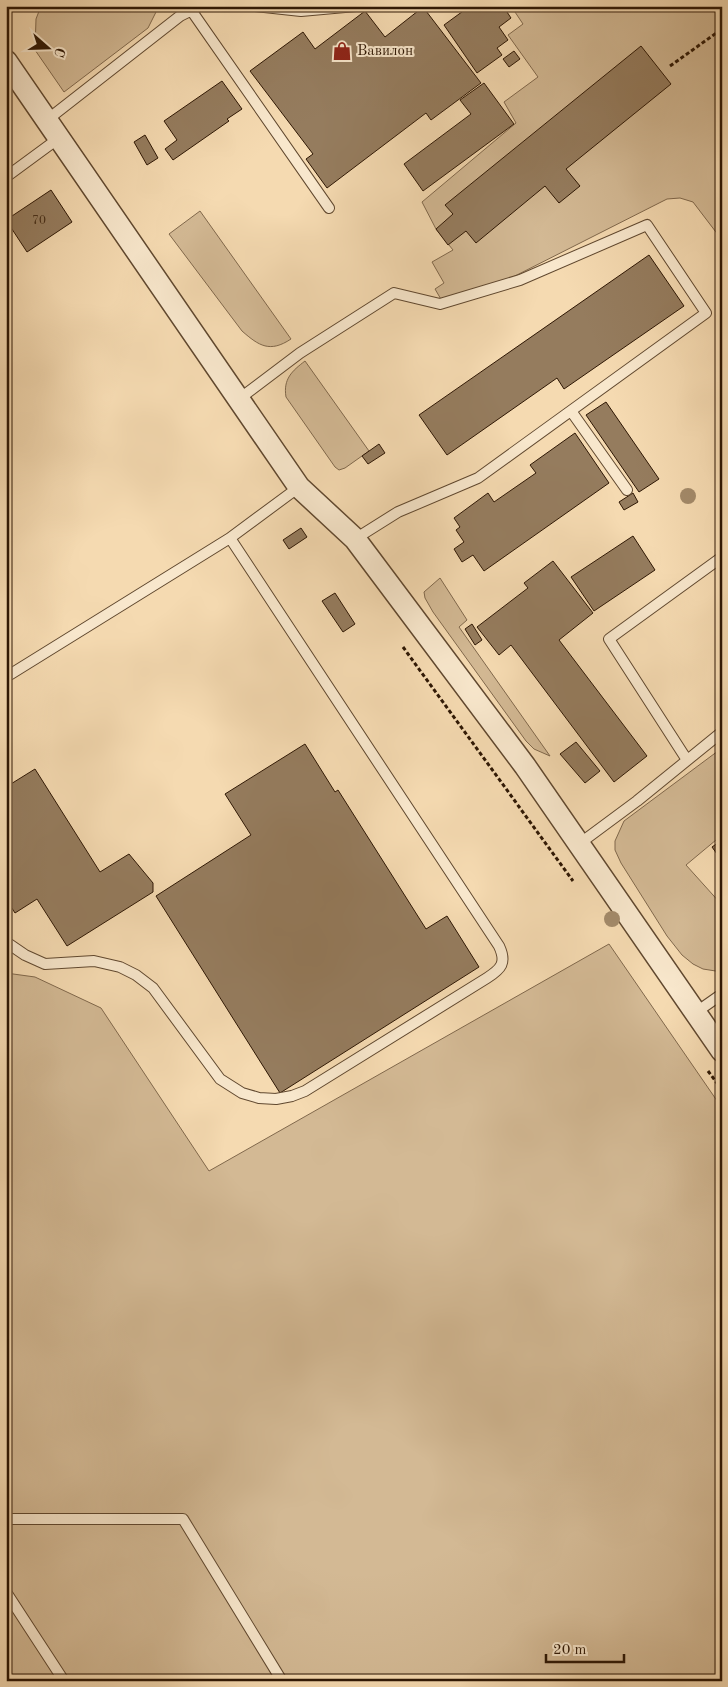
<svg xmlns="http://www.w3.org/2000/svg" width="728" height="1687" viewBox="0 0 728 1687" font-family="'Old Standard TT',serif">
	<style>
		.green { fill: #d3b994; stroke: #80684c }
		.building { fill: #957c5e; stroke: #2e1704 }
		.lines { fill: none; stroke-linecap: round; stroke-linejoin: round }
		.lane-casing { stroke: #60482f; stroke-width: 12 }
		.street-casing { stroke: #60482f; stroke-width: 24 }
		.path { stroke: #2e1704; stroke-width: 3; stroke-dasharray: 4 2.5; stroke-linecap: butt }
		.lane { stroke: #f8e7cc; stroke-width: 10 }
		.street { stroke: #f8e7cc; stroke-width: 21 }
		.tree { fill: #a38a6a }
		.labels { text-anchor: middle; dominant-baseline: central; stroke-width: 4; stroke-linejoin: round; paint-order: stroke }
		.number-label { font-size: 12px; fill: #48301a }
		.poi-label { font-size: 15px; fill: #2e1704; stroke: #f8e7cc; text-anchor: start }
	</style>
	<rect width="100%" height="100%" fill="#f5dab1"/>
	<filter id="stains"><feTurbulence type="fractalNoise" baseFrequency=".004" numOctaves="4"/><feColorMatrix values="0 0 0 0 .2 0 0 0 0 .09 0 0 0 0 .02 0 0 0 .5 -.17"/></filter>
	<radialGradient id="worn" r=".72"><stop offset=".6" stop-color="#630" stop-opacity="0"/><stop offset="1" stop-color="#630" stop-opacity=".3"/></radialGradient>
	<path class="green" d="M41,6H159L148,28L64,92L35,50L36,19Z
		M511,6H722V240L693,202L680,198L667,199L509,279L442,301L435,289L444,283L432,262L453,250L436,229L422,202L516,123L504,102L538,77L508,35L523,24Z
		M200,211L291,339C270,353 259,346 242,331L169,234Z
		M305,361L369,451L345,468L339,470L335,467L286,397C283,379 292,371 305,361Z
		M440,578L467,620L459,627L550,756L534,749L526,741L433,612L425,598L424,592Z
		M722,748V835L686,865L722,905V972L703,969L693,964L682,955L667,936L621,863L615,850V841L624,821Z
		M609,944L722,1108V1681H6V973L35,977L101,1008L209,1171Z"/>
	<path class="building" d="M470,6H503L511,18L499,27L508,40L497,48L502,55L477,73L444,25Z
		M423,7L481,83L431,120L426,113L327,188L306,159L313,154L250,71L303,32L315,49L365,11L385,37Z
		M641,46L671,84L566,169L580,186L559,203L545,186L476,243L466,231L448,245L436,229L453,214L445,205Z
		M514,51L520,59L509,67L503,59Z
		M222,81L242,109L227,119L229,121L173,160L165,149L177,140L164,121Z
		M484,83L514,124L423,191L404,164L471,114L460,100Z
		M145,135L158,158L147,165L134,142Z
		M51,190L72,222L27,252L6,220Z
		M649,255L684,306L564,389L557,378L447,455L419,415Z
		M606,402L659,479L639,492L586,415Z
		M575,433L609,483L484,571L473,555L462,562L454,549L464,542L456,530L460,527L454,518L488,493L494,502L536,473L530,465Z
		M379,444L385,453L368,464L362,456Z
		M633,493L638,502L624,510L619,502Z
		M301,528L307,537L289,549L283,540Z
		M633,536L655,570L594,611L571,577Z
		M553,561L593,613L559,640L647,756L614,782L511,645L499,655L477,627L528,588L524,583Z
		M335,593L355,624L343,632L322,601Z
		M472,624L482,640L475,645L465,629Z
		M576,742L600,771L585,783L560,754Z
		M305,744L335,792L338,790L426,929L447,916L479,967L280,1093L156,896L251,835L225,794Z
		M35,769L100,872L129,854L153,883V892L67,946L37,899L15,913L6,899V787Z
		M722,840V861L712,847Z"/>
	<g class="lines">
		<g class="lane-casing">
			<path id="lane" d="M255,6L301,11L356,6
				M191,10L329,208
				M47,120L180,16L200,6
				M6,177L59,138
				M239,399L300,353L394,293L440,304L520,280L647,225L706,313L478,478L398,512L355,539
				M571,411L627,490
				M6,677L230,538L299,487
				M687,760L609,639L722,557
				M579,844L637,801L722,732
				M6,942L25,955L45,964L94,961L120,967L136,975L153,988L220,1079L242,1093L259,1098L276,1099L292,1096L305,1091L487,978C501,969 507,963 499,946L230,538
				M695,1013L722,994
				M6,1519H183L282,1681
				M6,1592L64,1681"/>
		</g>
		<g class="street-casing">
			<path id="street" d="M6,61L299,487L355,539L525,766L722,1051"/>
		</g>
		<path class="path" d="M670,66L722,29
			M403,647L573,881
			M708,1071L722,1090"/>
		<use href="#lane" class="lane"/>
		<use href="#street" class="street"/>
	</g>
	<g class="tree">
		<circle cx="688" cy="496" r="8"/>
		<circle cx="612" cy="919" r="8"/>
	</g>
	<defs>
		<g id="shop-bare" transform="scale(1.5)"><path d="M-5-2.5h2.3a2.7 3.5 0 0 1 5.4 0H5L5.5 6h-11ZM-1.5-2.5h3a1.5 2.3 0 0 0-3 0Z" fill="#8f2418" stroke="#f8e7cc" stroke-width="2.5" paint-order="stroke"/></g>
	</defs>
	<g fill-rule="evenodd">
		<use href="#shop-bare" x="342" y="51"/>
	</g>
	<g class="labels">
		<g class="number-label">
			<text x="39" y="221">70</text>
		</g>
		<g class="poi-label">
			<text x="357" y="51">Вавилон</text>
		</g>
	</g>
	<rect width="728" height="1687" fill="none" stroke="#f5dab1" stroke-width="25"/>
	<rect x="8" y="8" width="713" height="1672" fill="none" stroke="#2e1704" stroke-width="2.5"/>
	<rect x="12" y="12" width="703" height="1662" fill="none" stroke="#2e1704"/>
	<g transform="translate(48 48) rotate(110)" stroke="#f8e7cc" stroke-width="4" paint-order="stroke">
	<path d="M0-4L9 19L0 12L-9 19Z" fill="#2e1704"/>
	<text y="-8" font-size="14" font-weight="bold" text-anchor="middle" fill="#2e1704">С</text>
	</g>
	<path d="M546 1654v8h78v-8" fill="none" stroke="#2e1704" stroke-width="2.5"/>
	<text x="553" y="1654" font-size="15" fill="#2e1704" stroke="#f8e7cc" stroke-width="4" paint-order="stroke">20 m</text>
	<rect width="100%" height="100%" filter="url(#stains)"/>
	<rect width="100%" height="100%" fill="url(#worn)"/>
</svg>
